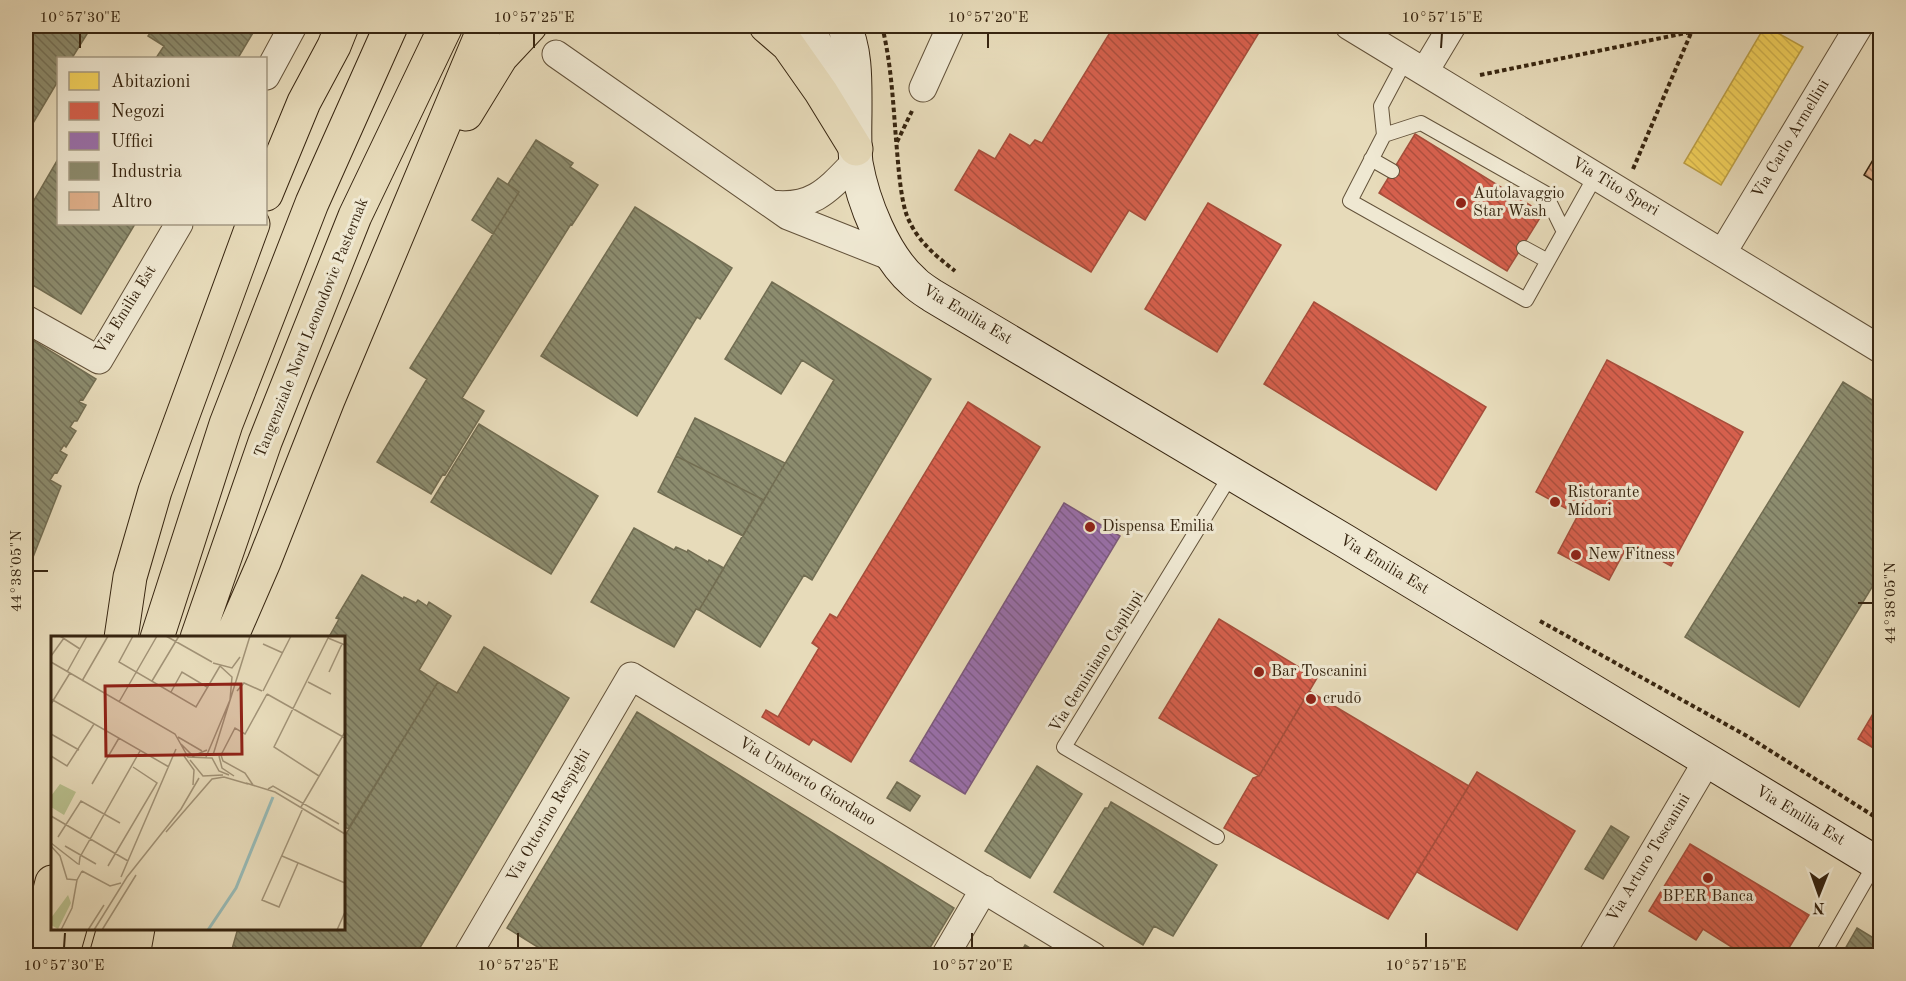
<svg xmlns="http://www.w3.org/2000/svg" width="1906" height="981" viewBox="0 0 1906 981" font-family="'Old Standard TT',serif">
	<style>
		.homes { fill: url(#homes-back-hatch); stroke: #bda045; stroke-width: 1.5 }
		.shops { fill: url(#shops-back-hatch); stroke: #a64e3b; stroke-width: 1.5 }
		.offices { fill: url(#offices-back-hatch); stroke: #7c5a7c; stroke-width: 1.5 }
		.industry { fill: url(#industry-back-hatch); stroke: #726d52; stroke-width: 1.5 }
		.building { fill: url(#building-back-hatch); stroke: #372510; stroke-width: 1.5 }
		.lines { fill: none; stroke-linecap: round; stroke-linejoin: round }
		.lane-casing { stroke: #63523a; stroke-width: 16 }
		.street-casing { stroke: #63523a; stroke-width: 29 }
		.secondary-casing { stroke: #372510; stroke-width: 35 }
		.highway-casing { stroke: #372510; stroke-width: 35 }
		.path { stroke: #372510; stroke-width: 4; stroke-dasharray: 4.5 3; stroke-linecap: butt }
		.lane { stroke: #efe8d2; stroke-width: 14 }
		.street { stroke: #efe8d2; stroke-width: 27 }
		.secondary { stroke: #efe8d2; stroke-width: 33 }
		.highway { stroke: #e7dbba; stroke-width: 33 }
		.ticks { fill: none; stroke: #372510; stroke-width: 2 }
		.poi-dot { fill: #8f2418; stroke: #efe8d2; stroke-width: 2 }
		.labels { text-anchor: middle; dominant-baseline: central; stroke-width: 6; stroke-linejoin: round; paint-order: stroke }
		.street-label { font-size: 16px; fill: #372510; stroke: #efe8d2 }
		.poi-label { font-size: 16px; fill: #372510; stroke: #efe8d2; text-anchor: start }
		.inset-river { fill: none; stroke: #98bab6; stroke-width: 3 }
		.inset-road { fill: none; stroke: #a19276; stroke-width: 1.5 }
		.view { fill: #8f2418; fill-opacity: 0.15; stroke: #8f2418; stroke-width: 3 }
		.inset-edge { fill: none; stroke: #372510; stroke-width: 3 }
		.neatline { fill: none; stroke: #372510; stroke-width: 2 }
		.ticks-label { font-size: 15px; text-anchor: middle; fill: #372510 }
	</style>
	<defs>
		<pattern id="homes-back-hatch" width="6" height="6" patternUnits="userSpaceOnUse" patternTransform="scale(1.5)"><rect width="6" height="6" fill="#f6d55c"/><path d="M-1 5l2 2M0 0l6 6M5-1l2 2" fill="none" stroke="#d4b74f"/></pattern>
		<pattern id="shops-back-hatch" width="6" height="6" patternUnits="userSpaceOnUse" patternTransform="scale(1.5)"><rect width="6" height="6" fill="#d6604d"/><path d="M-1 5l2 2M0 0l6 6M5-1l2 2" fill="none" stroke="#ae4f3f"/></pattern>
		<pattern id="offices-back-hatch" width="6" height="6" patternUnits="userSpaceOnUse" patternTransform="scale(1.5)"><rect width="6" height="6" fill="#9970ab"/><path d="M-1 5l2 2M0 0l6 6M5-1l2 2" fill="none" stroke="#7e5c8a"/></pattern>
		<pattern id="industry-back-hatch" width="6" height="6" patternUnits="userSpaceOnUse" patternTransform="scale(1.5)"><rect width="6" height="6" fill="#8c8c6e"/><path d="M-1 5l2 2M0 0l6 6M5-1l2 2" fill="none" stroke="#737259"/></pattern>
		<pattern id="building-back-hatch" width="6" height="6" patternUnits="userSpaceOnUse" patternTransform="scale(1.5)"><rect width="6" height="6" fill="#e1b18c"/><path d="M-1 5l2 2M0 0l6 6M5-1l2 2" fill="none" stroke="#b79071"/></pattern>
	</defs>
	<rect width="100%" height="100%" fill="#e7dbba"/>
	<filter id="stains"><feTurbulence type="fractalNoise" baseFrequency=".00333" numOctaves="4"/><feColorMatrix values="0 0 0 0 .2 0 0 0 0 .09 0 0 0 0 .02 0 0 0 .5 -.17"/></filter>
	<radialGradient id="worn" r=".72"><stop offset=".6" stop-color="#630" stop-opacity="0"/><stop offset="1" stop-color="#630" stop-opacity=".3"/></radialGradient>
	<path class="homes" d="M1765,26L1803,47L1721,185L1684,163Z"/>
	<path class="shops" d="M1114,26H1263L1145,220L1129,210L1091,272L955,190L979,150L995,159L1010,134L1030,146L1035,140L1042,143Z
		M1415,134L1543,213L1507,271L1379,193Z
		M1208,203L1281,245L1217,352L1145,309Z
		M1314,302L1486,407L1436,490L1264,384Z
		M1607,360L1743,432L1671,566L1629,543L1609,580L1558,553L1578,515L1536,492Z
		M968,402L1040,447L851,762L813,739L809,745L762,717L766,710L778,717L819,648L812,643L830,614L837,618Z
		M1219,619L1317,678L1259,776L1159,718Z
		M1309,691L1469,786L1388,919L1224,828L1253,778L1259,776Z
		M1880,702V752L1858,739Z
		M1477,772L1575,831L1517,930L1417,872Z
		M1690,844L1809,915L1784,956H1746L1703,929L1696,940L1649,911Z"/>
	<path class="offices" d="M1064,503L1120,536L965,794L910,761Z"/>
	<path class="industry" d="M26,26H92L72,58H58V81L26,135Z
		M155,26H257L238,58H156L164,46L148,36Z
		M536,140L573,163L570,167L598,185L572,225L571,224L462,398L484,411L445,475L443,474L431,494L377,462L427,379L410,368L519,192L508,184Z
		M58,159V224H135L81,314L26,281V214Z
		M498,178L519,192L493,234L472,220Z
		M635,207L732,268L700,319L697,317L637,416L541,356Z
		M772,282L931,379L812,580L804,575L760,647L699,610L834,380L802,360L781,394L725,359Z
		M26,336L96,379L83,400L81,399L79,402L86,405L77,421H74L70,427L76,431L66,447L64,445L60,451L67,455L57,473L55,472L50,480L61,486L26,575Z
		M1843,382L1880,405V574L1799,707L1685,637Z
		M695,418L785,463L764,500L676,456Z
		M479,424L598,496L551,574L431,502Z
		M676,456L764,500L743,536L658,492Z
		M634,528L674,550L676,547L687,552L688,550L708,562L709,560L724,568L699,610L696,609L674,647L591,602Z
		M362,575L403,599L404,597L416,603L418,600L427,606L429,602L451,616L419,670L438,682L348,829L344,826V638H333L330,635L339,619L336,618Z
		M484,647L569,698L415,956H230L238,928H344V837L438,682L457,693Z
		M637,712L954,908L925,956H552L507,928Z
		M1037,766L1082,794L1030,878L985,851Z
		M897,782L920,796L910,811L887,798Z
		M1111,802L1217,865L1173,936L1154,926L1143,945L1054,892L1105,808H1108Z
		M1611,826L1629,837L1603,879L1585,869Z
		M1857,928L1880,942V956H1841Z
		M1025,945L1043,956H1019Z"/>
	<path class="building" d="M1880,148V185L1864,175Z"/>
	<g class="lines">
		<g class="lane-casing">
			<path id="lane" d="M1406,59L1381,106L1384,135L1350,201L1526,300L1596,175
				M1384,135L1421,123L1545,193L1564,232
				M1371,159L1392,171
				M1524,248L1548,261
				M1217,837L1064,747L1232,473
				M1822,956L1876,862"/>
		</g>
		<g class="street-casing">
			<path id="street" d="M1349,26L1880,349
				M556,54L788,216L894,258
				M1425,71L1452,26
				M266,76L293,26
				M923,88L951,26
				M771,204C813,209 828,190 856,161
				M1723,252L1859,26
				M26,319L99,360L179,224
				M467,956L631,676L1093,956
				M945,956L984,889
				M1592,956L1707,761"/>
		</g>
		<g class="secondary-casing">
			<path id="secondary" d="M803,26C825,51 834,88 845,119
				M844,26C856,49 855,82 855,108C855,126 854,145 856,163C863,202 884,256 914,282C920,288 927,292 933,296L1345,541L1880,865"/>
		</g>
		<g class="highway-casing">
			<path id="highway" d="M766,26L788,45L821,92L856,149
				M466,114L501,57L530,26
				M266,194L304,102L334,46L342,26
				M121,638L130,577L155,491L253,224
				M157,638L226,424L312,203L391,26
				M197,638L265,442L355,216L446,26
				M231,638L264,562L328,400L485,26
				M28,956L40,931L52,882
				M62,956L70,928
				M106,956L114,928
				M133,956L138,928"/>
		</g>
		<path class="path" d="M882,26C891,62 893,101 896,139C898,161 900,197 907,216C917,241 935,255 955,271
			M1480,75L1691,32
			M897,142L912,111
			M1633,169L1694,26
			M1540,621L1747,736L1880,820"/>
		<use href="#lane" class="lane"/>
		<use href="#street" class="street"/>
		<use href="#secondary" class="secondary"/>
		<use href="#highway" class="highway"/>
	</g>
	<path class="ticks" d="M80,48V33M534,48V33M988,48V33M1441,48L1442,33M33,571H48M1858,603H1873M64,948L65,933M518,948V933M972,948V933M1426,948V933"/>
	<g class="poi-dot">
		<circle cx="1461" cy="203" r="6"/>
		<circle cx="1555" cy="502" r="6"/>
		<circle cx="1090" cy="527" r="6"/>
		<circle cx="1576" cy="555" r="6"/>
		<circle cx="1259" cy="672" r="6"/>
		<circle cx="1311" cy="699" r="6"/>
		<circle cx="1708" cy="878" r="6"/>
	</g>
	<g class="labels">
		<g class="street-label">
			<text transform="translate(1791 139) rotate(-59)">Via Carlo Armellini</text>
			<text transform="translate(1615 187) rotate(31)">Via Tito Speri</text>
			<text transform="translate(126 310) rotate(-58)">Via Emilia Est</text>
			<text transform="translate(967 315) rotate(31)">Via Emilia Est</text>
			<text transform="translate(312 328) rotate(-68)">Tangenziale Nord Leonodovic Pasternak</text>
			<text transform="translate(1384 565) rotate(31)">Via Emilia Est</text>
			<text transform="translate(1097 662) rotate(-58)">Via Geminiano Capilupi</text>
			<text transform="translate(807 782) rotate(31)">Via Umberto Giordano</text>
			<text transform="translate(549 816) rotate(-60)">Via Ottorino Respighi</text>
			<text transform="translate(1800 816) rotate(31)">Via Emilia Est</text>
			<text transform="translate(1649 858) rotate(-59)">Via Arturo Toscanini</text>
		</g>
		<g class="poi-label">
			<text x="1473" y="194">Autolavaggio<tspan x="1473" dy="18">Star Wash</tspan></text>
			<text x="1567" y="493">Ristorante<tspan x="1567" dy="18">Midori</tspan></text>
			<text x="1102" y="527">Dispensa Emilia</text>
			<text x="1588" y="555">New Fitness</text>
			<text x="1271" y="672">Bar Toscanini</text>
			<text x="1323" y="699">crudō</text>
			<text x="1708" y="897" text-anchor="middle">BPER Banca</text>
		</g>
	</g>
	<g transform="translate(51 636)">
		<rect width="294" height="294" fill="#e7dbba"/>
		<path d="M9,148L25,156L13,179L0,171V160ZM17,259L20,267L7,293L0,289V282Z" fill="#b8bf8d"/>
		<path class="inset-river" d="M157,294L185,252L222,161"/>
		<path class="inset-road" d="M9,0L29,13M82,0L68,26L145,71L169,30M115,0L161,26M277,2L294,9M212,8L232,17M0,20L13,2M0,26L124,98L137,121L161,122L168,135L178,139M162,27L181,32L189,21M16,36L36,0M278,36L291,8M31,45L57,0M101,45L128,0M257,46L280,58M186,55L193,47L211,55M212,55L240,0M120,56L131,36L156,51M216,58L294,102M0,63L118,131M68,66L106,0M0,68L19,37M0,98L28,114M127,101L151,115M130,108L142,120L156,114M162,119L199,0M0,120L16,130L43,88M133,120L143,134L142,149M168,120L171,132L183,140M155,121L179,64L181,41L169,30M139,124L152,140L172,139M268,140L223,111L278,0M195,147L224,156L294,198M41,148L68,102M202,149L194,137L172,125L170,119L184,92L194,98L216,58M217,153L222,150L288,188M250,171L294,96M0,180L77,225M115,196L161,143L173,141L197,148M7,201L30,165L69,187M0,207L27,228M0,210L9,220L16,243L26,244L31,235M14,210L45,228M231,220L294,247M247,227L228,271L211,264L252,172M28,229L29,221L89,115M57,230L106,147L82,131M31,235L59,250L70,247M70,241L125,113M10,294L21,272L26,244M37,294L53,269M43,294L76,241L130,173L148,142M51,294L85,239M286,294L294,276"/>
		<path class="view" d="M190,48L191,118L55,120L54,50Z"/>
		<rect width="294" height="294" class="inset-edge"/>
	</g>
	<rect width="1906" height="981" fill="none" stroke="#e7dbba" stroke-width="66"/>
	<rect x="57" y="57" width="210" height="168" fill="#efe8d2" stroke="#a59a84" stroke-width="1.5"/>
	<rect x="69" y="72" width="30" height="18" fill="#f6d55c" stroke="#a59a84" stroke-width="1.5"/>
	<text x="111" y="87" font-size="18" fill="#372510">Abitazioni</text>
	<rect x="69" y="102" width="30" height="18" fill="#d6604d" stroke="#a59a84" stroke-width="1.5"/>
	<text x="111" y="117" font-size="18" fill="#372510">Negozi</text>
	<rect x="69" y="132" width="30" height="18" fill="#9970ab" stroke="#a59a84" stroke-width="1.5"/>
	<text x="111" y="147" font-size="18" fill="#372510">Uffici</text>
	<rect x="69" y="162" width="30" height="18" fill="#8c8c6e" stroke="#a59a84" stroke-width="1.5"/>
	<text x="111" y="177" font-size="18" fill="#372510">Industria</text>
	<rect x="69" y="192" width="30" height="18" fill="#e1b18c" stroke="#a59a84" stroke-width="1.5"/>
	<text x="111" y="207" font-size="18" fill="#372510">Altro</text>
	<g transform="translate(1819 894) rotate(181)" stroke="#efe8d2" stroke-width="4.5" paint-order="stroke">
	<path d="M0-4.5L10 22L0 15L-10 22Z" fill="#372510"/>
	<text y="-9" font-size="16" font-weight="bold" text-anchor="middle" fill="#372510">N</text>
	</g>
	<rect x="33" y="33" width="1840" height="915" class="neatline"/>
	<g class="ticks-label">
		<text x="80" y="22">10°57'30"E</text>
		<text x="534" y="22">10°57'25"E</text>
		<text x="988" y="22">10°57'20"E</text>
		<text x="1442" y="22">10°57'15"E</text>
		<text transform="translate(16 571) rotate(-90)" y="5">44°38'05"N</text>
		<text transform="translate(1890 603) rotate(-90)" y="5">44°38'05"N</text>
		<text x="64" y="970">10°57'30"E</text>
		<text x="518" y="970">10°57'25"E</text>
		<text x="972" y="970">10°57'20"E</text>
		<text x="1426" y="970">10°57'15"E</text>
	</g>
	<rect width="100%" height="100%" filter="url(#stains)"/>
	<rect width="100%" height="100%" fill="url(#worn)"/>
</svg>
